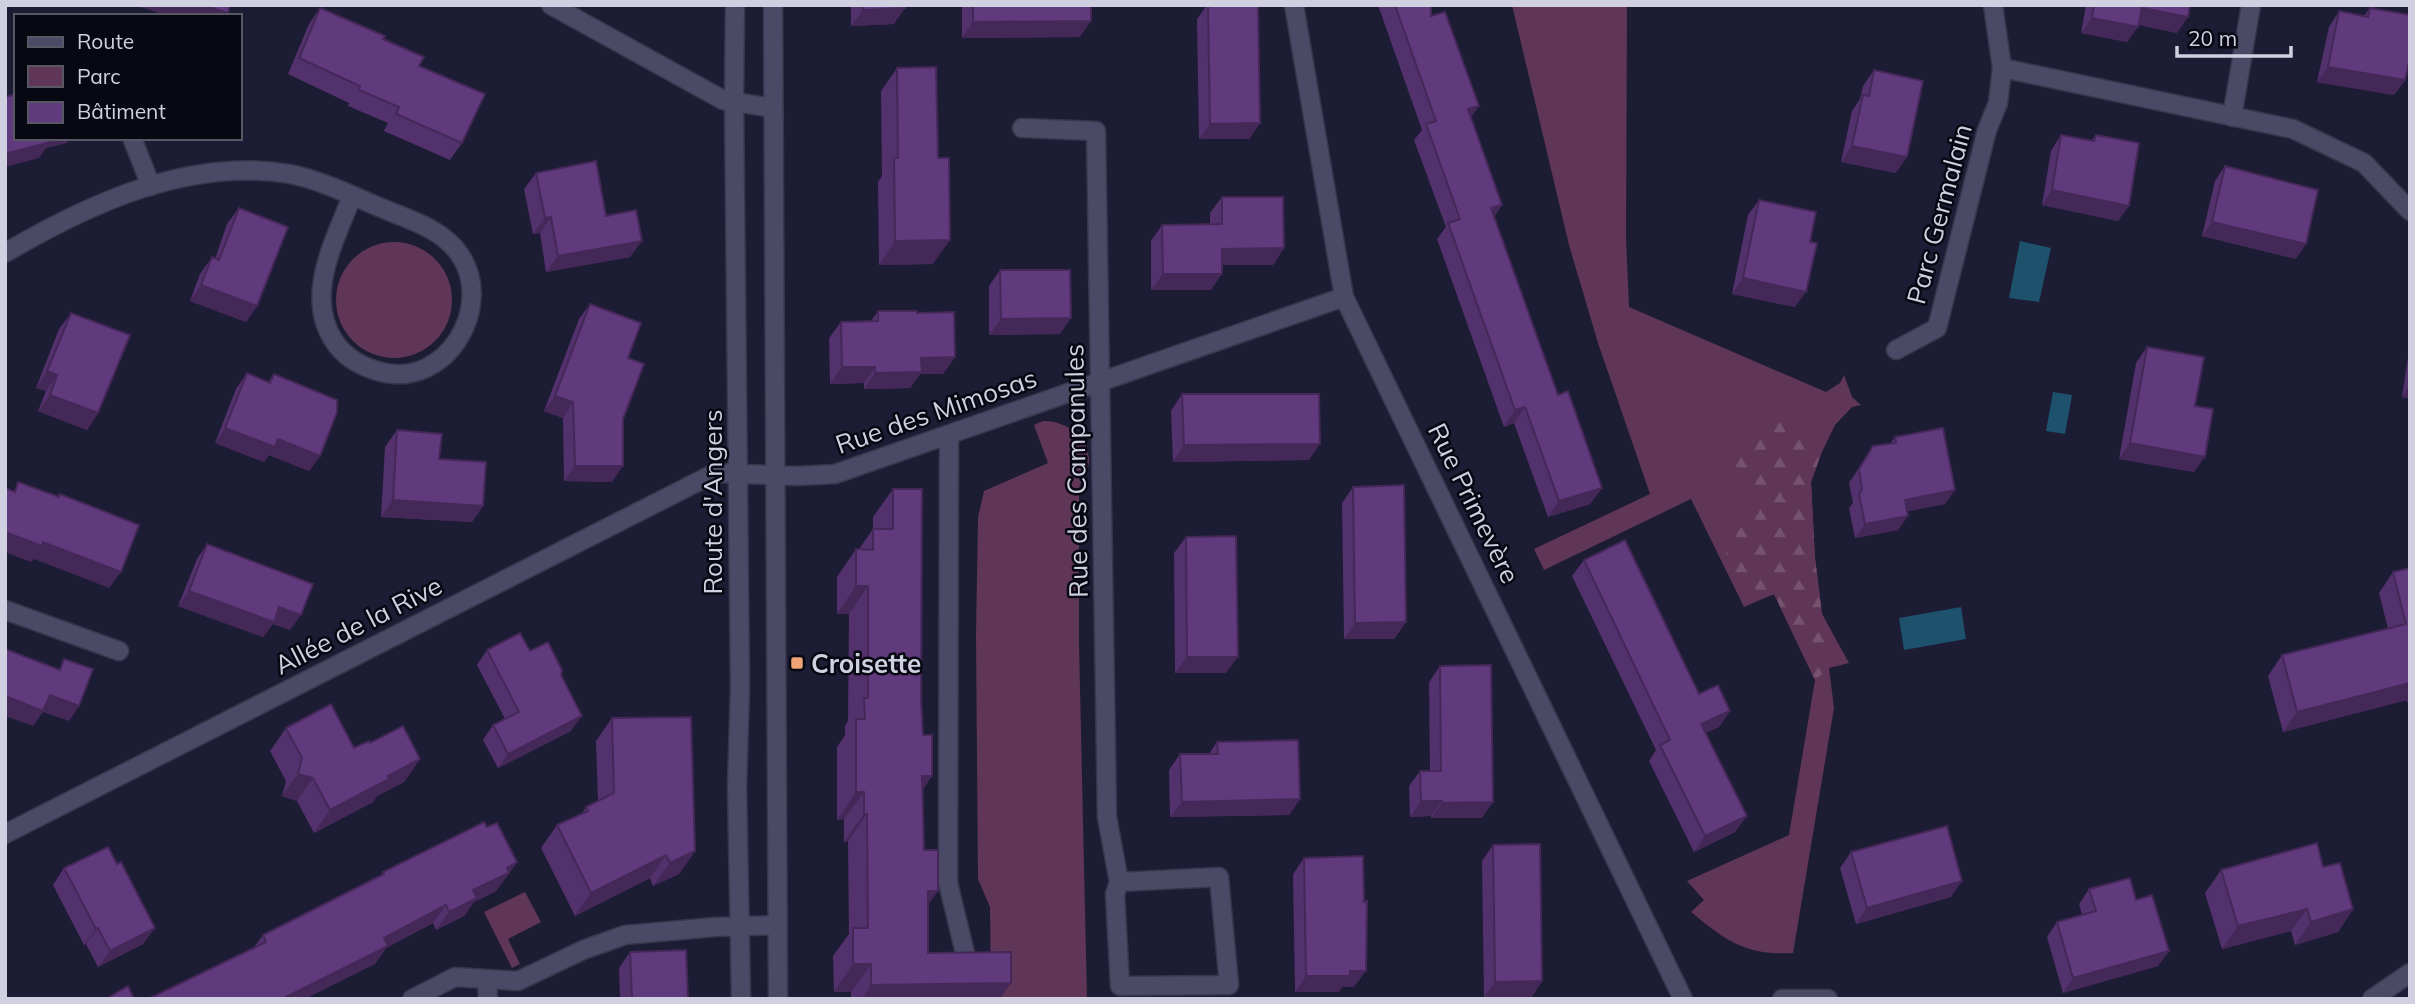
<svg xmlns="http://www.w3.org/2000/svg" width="2415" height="1004" viewBox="0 0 2415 1004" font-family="Mulish,sans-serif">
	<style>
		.green { fill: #5f3657 }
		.forest { fill: url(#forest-firs) }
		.water { fill: #1e526c }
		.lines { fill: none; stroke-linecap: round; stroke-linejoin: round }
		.minor-casing { stroke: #38364b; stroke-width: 21 }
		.minor { stroke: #4a4966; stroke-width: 18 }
		.wall { fill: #53316c }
		.shaded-wall { fill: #442858 }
		.building { fill: #61397d; stroke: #442858; stroke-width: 2 }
		.poi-dot { fill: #efa377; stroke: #080812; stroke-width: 2.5 }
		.labels { text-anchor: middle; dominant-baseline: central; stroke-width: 5; stroke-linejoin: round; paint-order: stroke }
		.street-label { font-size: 26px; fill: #d0d0e1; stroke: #080812 }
		.poi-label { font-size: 26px; font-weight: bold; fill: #d0d0e1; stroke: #080812; text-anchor: start }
	</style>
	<defs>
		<pattern id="forest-firs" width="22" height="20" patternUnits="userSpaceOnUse" patternTransform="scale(1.75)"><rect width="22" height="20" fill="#5f3657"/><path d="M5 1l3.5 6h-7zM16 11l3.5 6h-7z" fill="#75526f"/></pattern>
	</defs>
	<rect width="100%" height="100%" fill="#1d1c35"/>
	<path class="green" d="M1512,5H1627L1626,238L1629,307L1826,392L1840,383L1844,375L1852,397L1861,405L1852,407L1835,425L1821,454L1811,482L1815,558L1822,614L1849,663L1829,668L1834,708L1793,953C1746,956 1725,940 1691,912L1704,900L1687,881L1789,835L1815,680L1774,594L1744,607L1691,499L1544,570L1534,549L1650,494L1598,343L1569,245Z
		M336 300a58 58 0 1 1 116 0a58 58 0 1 1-116 0Z
		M1043,421C1065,420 1090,437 1089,462C1088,471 1082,480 1079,488V643L1087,999H991L990,907L978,879L976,635L978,517L984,491L1048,463L1034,425Z
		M525,892L541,922L508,939L520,964L512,968L484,912Z"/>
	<path class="forest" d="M1788,418L1803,423L1821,454L1811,482L1815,558L1822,614L1832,633L1829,668L1815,680L1774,594L1764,598C1756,587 1744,582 1735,571C1714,545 1732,524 1748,502L1737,485L1733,456L1742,439L1763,421Z"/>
	<path class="water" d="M2020,241L2051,248L2039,302L2009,298Z
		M2053,392L2072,395L2065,434L2046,431Z
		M1961,607L1966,639L1904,650L1899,618Z"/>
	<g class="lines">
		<g class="minor-casing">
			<path id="minor" d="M551,5L723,100L773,108
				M735,5L734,101L740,688L737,786L741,999
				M773,5L778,999
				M1294,5L1344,297L1683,999
				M2002,68L2293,129L2364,163L2410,211
				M2232,117L2251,5
				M1022,128L1096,131L1107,817L1119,882
				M132,138L151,186
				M5,253C90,203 190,157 290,174C320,180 351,195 379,207C407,219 442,228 460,255C495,307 446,389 381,372C362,367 345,358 334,341C304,295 335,241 352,196
				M1896,350L1937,328L1987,130L1998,103L2002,68L1993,5
				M949,435L948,883L965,953
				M5,610L119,651
				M5,834L715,473L797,476L835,474L1344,297
				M1219,877L1229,985L1120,986L1115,894L1119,882Z
				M487,980L488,999
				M412,999L455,977L518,981L583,950L625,935L715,927L777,925
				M1782,999H1828
				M2372,999L2410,973"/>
		</g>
		<use href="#minor" class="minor"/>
	</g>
	<path class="wall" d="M851,5H905L894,24L851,26Z
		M962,5H1091L1080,37L962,38Z
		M1207,5H1258L1260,123L1249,139H1199L1197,19Z
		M1378,5H1431V16L1479,106L1471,117L1502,205L1494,217L1558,395L1602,488L1590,504L1548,517L1514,423L1504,427L1437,239L1446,227L1414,140L1422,130Z
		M2086,5H2190L2177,33L2139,25L2127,42L2081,33Z
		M320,8L383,39L419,66L462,143L450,160L384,131L388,123L348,106L349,103L288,74L309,24Z
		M2370,8L2405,80L2394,95L2317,82L2329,27L2339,11L2364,16Z
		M897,68L933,264L879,265L878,182L882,176L881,91Z
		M1874,70L1896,173L1841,162L1852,111L1860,99L1863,86Z
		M2061,135L2091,141L2096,135L2118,221L2042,205L2051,151Z
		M2225,166L2296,259L2202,236L2215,181Z
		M536,173L606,216L630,257L546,272L540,233L533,234L524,189Z
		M1222,197L1284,248L1273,265H1222L1211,290H1151V241L1162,225L1210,224V213Z
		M1759,200L1810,242L1795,307L1732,294L1748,215Z
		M239,208L257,306L246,322L190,301L200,274L212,257L215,259L227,224Z
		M1000,270L1060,334L989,335V286Z
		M590,304L628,358L612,482L564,481L563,418L544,411L579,319Z
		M878,311L917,313L955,357L943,374H920L910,388L864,389V383L830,384L829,338L841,322L871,321Z
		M71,313L98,413L87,430L38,411L46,391L36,388L59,329Z
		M2410,344V398L2402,397Z
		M2147,347L2195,406L2194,472L2119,459L2136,363Z
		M247,373L268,382L274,374L320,456L309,471L269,455L264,462L215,443L236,389Z
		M1182,394L1309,460L1173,462L1171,411Z
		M397,430L439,459L483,506L472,522L381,517L385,447Z
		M1895,437L1945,504L1907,511L1908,516L1898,530L1855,538L1849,508L1853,503L1849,483L1873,446L1890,444Z
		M1353,487L1406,622L1394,639H1344L1342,503Z
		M893,489L921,698L923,735L932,776L923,789L924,850L928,905V953L1011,983L1000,999H851V992H834L833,956L849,934L848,841L844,842V819L837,820V747L845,735V726L848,721L849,614H837V577L856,549H859L873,529V517Z
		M1186,537L1226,673H1175L1174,553Z
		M207,544L290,630L273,624L263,637L178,606L197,559Z
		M1584,560L1699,694L1730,711L1719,727L1705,733L1735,832L1694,852L1649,761L1656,750L1572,576Z
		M2410,568V707H2409L2407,700L2283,732L2268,676L2282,655L2388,629L2379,593L2393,572Z
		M487,650L530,651L571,731L498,768L483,740L493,725L505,719L477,665Z
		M1440,666L1482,818H1431V816L1410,817L1409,786L1420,771H1430L1429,682Z
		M612,718L695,851L679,874L653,886L650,878L575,916L541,848L557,825L582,813L586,807L598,802L596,741Z
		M286,728L354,748L370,743L420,759L404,782L377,796L373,802L314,833L297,801L282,796L286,781L270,751Z
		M1217,742L1300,799L1289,815L1170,817L1169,770L1180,754H1209Z
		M487,827L517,862L496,891L474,902L464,916L436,930L433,923L386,948L375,964L254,947L263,935L380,876L383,872Z
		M1493,845L1542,981L1531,998H1484L1482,861Z
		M1851,852L1951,897L1856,924L1840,868Z
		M1304,858L1354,987H1342L1339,992H1295L1293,874Z
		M2323,867L2353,909L2338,932L2295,945L2291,931L2222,949L2205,893L2221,870Z
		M64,868L143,944L98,967L86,944L84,945L53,885Z
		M2089,889L2136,900L2169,951L2158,966L2063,993L2047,937L2057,922L2082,915L2079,904Z
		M630,952L688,999H620L619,968Z"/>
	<path class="shaded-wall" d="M134,5H203L228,13L226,16H169Z
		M905,8L894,24L851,26L863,10Z
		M2142,8L2188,17L2177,33L2131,23Z
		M2092,18L2138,27L2127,42L2081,33Z
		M1091,21L1080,37L962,38L973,22Z
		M2328,67L2405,80L2394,95L2317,82Z
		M1479,106L1467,122L1468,109Z
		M1260,123L1249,139H1199L1210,124Z
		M46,138H70L67,143L46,148L39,158L5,167V154Z
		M1852,146L1907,157L1896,173L1841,162Z
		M2052,190L2129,206L2118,221L2042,205Z
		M1502,205L1491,221V208Z
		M551,217L540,233L533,234L545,218Z
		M2212,222L2306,244L2296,259L2202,236Z
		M950,240L933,264L879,265L895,241Z
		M642,241L630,257L546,272L558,256Z
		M1284,248L1273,265H1211L1222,249Z
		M1163,274H1222L1211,290H1151Z
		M1743,278L1806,292L1795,307L1732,294Z
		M201,285L257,306L246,322L190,301Z
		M1071,318L1060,334L989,335L1001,319Z
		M955,357L943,374H920L910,388L864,389L875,373L921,358Z
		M842,367H875L864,383L830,384Z
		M47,371L57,375L46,391L36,388Z
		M2410,385V398L2402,397Z
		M50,395L98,413L87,430L38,411Z
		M555,396L573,402L563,418L544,411Z
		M1525,407L1514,423L1504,427L1515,410Z
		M225,428L278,439L320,456L309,471L269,455L264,462L215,443Z
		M2130,443L2205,457L2194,472L2119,459Z
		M1320,444L1309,460L1173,462L1184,445Z
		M575,466H623L612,482L564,481Z
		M1602,488L1590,504L1548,517L1559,501Z
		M1955,490L1945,504L1895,514L1905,500Z
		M393,500L483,506L472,522L381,517Z
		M1908,516L1898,530L1855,538L1865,524Z
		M5,532L43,542L121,572L109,588L34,559L31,562L5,552Z
		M856,586H868L849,614H837Z
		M189,591L279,607L301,615L290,630L273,624L263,637L178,606Z
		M1406,622L1394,639H1344L1355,623Z
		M1187,657H1238L1226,673H1175Z
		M2410,683V696L2407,700L2283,732L2297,712Z
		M50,695L79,706L69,721L43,712L33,726L5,716V696Z
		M1730,711L1719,727L1689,740L1701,724Z
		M582,716L571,731L498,768L508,754Z
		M420,759L404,782L377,796L373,802L314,833L330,810L388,776Z
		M298,774L313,778L297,801L282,796Z
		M922,776H932L912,804Z
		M856,792H864L844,819L837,820Z
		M1300,799L1289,815L1170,817L1182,802Z
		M1421,801H1442L1431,816L1410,817Z
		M1493,802L1482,818H1431L1442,803Z
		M864,814H867L848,841L844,842Z
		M1747,816L1735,832L1694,852L1705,836Z
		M695,851L679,874L653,886L670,863Z
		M666,855L650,878L575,916L591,893Z
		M517,862L496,891L474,902L464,916L436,930L449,912L473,890L507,868Z
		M1962,881L1951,897L1856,924L1867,908Z
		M928,891H938L918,919Z
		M446,905L433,923L386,948L375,964L305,999H282L384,938Z
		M2307,909L2291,931L2222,949L2238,926Z
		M2353,909L2338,932L2295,945L2311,922Z
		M98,928L86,944L84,945L96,929Z
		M155,928L143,944L98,967L110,951Z
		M2169,951L2158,966L2063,993L2073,978Z
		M853,964H871L851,992H834Z
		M1350,971H1366L1354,987H1342L1339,992H1295L1306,976Z
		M1542,981L1531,998H1484L1495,982Z
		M1011,983L1000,999H862L871,985Z"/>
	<path class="building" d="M203,5H230L228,13Z
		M863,5H905V8L863,10Z
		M973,5H1091V21L973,22Z
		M1208,5H1258L1260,123L1210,124Z
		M1395,5H1431V16L1445,12L1479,106L1468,109L1502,205L1491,208L1558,395L1568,391L1602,488L1559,501L1525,407L1515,410L1448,223L1460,219L1426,124L1436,121Z
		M2094,5H2190L2188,17L2142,8L2138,27L2092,18Z
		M320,8L385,36L383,39L424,57L419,66L485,94L462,143L396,114L399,107L359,90L360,86L299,58Z
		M2370,8L2410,15V57L2405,80L2328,67L2339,11L2368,17Z
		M936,67L938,158H949L950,240L895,241L894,158H898L897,68Z
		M1874,70L1923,81L1907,157L1852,146L1863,95L1869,96Z
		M16,94V138H50L51,142L5,154V97Z
		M2061,135L2094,141L2096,135L2139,143L2129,206L2052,190Z
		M596,161L606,216L636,210L642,241L558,256L551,217L545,218L536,173Z
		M2225,166L2318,190L2306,244L2212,222Z
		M1222,197H1283L1284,248L1222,249V274H1163L1162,225L1222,224Z
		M1759,200L1816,212L1810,242L1817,243L1806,292L1743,278Z
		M239,208L288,227L257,306L201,285L212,257L219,260Z
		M1000,270H1070L1071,318L1001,319Z
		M590,304L641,323L628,358L644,364L623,419V466H575L573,402L555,396Z
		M878,311H917V313L954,312L955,357L921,358L922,372L875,373V367H842L841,322L878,321Z
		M71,313L130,335L98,413L50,395L57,375L47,371Z
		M2147,347L2204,357L2195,406L2213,409L2205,457L2130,443Z
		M247,373L270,383L274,374L337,400V412L320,456L278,439L275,447L225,428Z
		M1182,394H1319L1320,444L1184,445Z
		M1943,428L1955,490L1905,500L1908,516L1865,524L1859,494L1862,490L1859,469L1873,446L1896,443L1895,437Z
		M397,430L442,434L439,459L486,462L483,506L393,500Z
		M18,482L59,497L60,494L139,525L121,572L43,542L42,546L5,532V488L15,492Z
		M1404,485L1406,622L1355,623L1353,487Z
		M893,489H922L921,698L923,735H932V776H922L924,850H938V891H928V953L1011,952V983L871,985V964H853V928H868L867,814H864V792H856V719H865L864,698H868V586H856V549L873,550V529H893Z
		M1236,536L1238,657H1187L1186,537Z
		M1625,540L1699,694L1718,685L1730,711L1701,724L1747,816L1705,836L1660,745L1670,740L1584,560Z
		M207,544L313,584L301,615L279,607L274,622L189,591Z
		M2410,568V683L2297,712L2282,655L2406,624L2393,572Z
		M520,633L530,651L548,642L562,670L561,675L582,716L508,754L493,725L519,712L487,650Z
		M5,649L60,670L64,659L93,669L79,706L50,695L43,711L5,696Z
		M1491,665L1493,802L1442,803V801H1421L1420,771H1441L1440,666Z
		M331,704L354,748L369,741L370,743L403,726L420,759L388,776L389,779L330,810L313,778L298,774L302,758L286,728Z
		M691,717L695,851L670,863L666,855L591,893L557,825L588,811L586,807L614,793L612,718Z
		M1298,740L1300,799L1182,802L1180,754H1218L1217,742Z
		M484,822L487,827L497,823L517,862L507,868L509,873L473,890L477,898L449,912L446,905L384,938L388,946L282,999H148L266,942L263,935L384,874L383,872Z
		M1947,826L1962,881L1867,908L1851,852Z
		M2317,843L2323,867L2340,863L2353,909L2311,922L2307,909L2238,926L2221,870Z
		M1540,844L1542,981L1495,982L1493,845Z
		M108,847L117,864L121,862L155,928L110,951L98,928L96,929L64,868Z
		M1363,856L1364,902L1367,901L1366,971H1350V976H1306L1304,858Z
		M2130,878L2136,900L2152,895L2169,951L2073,978L2057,922L2096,911L2089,889Z
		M686,950L688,999H632L630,952Z
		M128,986L134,999H106Z"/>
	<rect class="poi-dot" x="790" y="656" width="14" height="14" rx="3.5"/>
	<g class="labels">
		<g class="street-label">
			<text transform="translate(1939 214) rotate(-75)">Parc Germalain</text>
			<text transform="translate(936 411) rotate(-19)">Rue des Mimosas</text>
			<text transform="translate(1076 471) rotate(-91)">Rue des Campanules</text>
			<text transform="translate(712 502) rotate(-90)">Route d'Angers</text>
			<text transform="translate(1474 503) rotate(64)">Rue Primevère</text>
			<text transform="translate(358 625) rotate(-27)">Allée de la Rive</text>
		</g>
		<g class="poi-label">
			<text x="811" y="663">Croisette</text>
		</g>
	</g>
	<rect width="2415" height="1004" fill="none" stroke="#d0d0e1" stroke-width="14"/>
	<rect x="14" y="14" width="228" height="126" fill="#080812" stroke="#585865" stroke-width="2"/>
	<rect x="28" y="37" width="35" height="10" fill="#4a4966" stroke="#585865" stroke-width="2"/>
	<text x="77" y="49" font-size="21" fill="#d0d0e1">Route</text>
	<rect x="28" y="66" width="35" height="21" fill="#5f3657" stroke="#585865" stroke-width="2"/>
	<text x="77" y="84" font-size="21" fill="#d0d0e1">Parc</text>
	<rect x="28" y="102" width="35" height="21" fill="#61397d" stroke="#585865" stroke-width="2"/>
	<text x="77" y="119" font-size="21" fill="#d0d0e1">Bâtiment</text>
	<path d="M2177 46v10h114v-10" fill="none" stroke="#d0d0e1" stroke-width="3.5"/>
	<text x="2188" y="46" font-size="21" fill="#d0d0e1" stroke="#080812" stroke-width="5" paint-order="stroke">20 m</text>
</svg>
